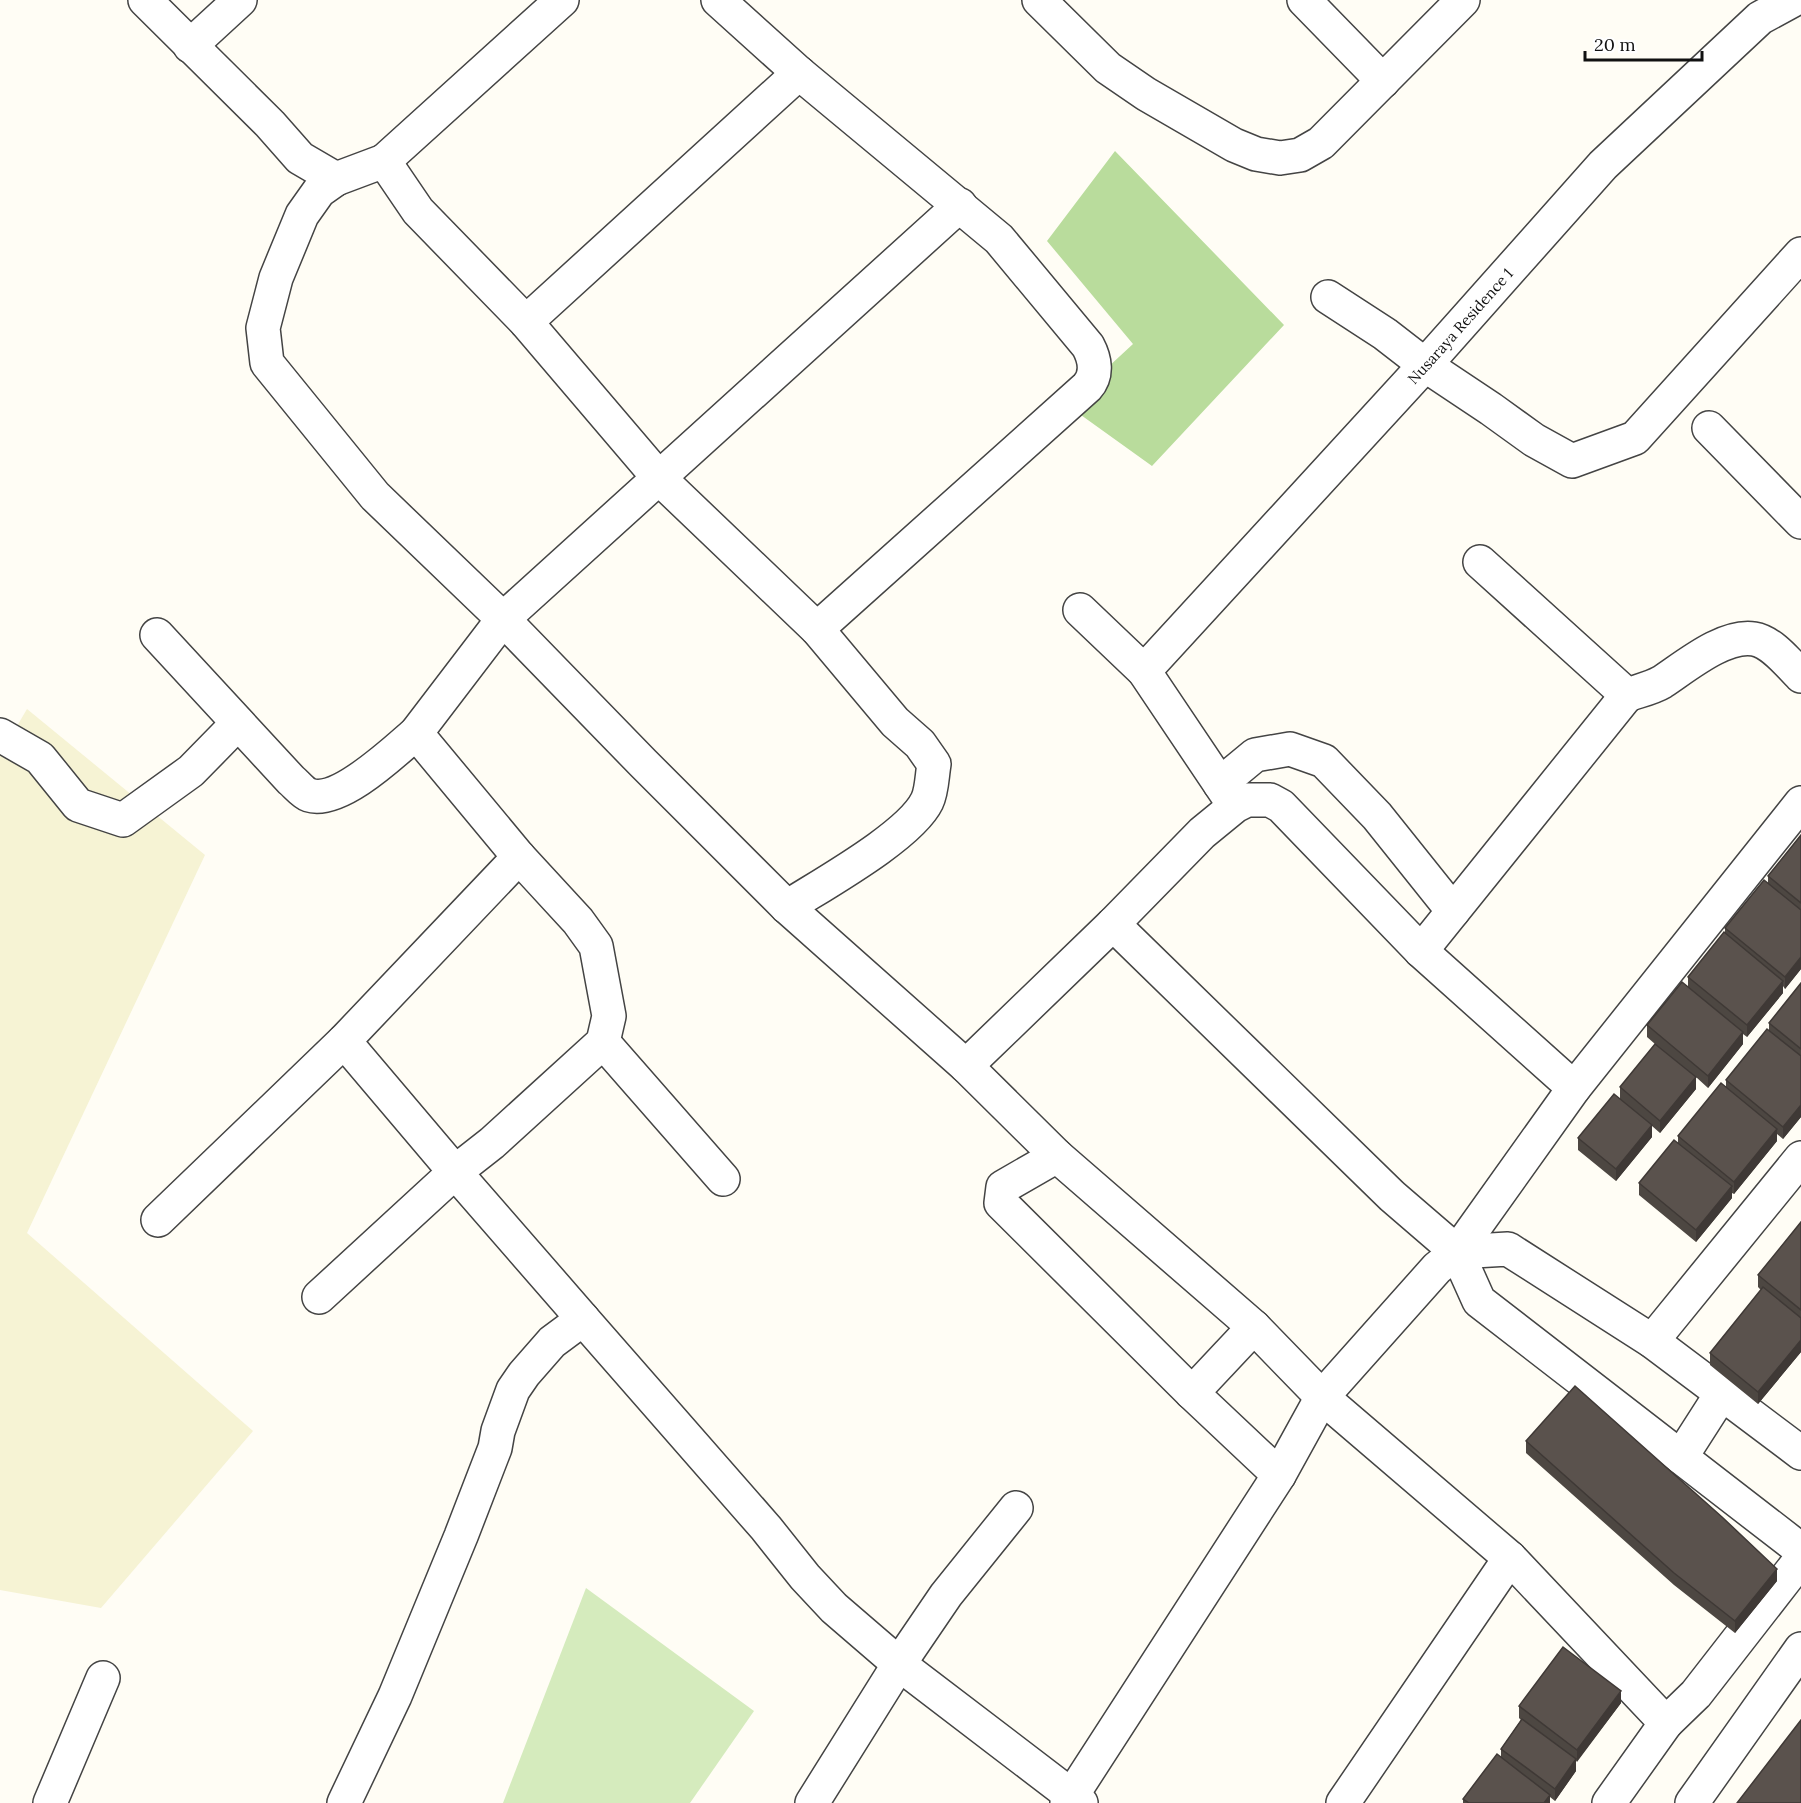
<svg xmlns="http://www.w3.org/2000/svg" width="1801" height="1803" viewBox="0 0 1801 1803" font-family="Lora,serif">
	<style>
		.farmland { fill: #f6f3d4 }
		.green { fill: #d5ebbd }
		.forest { fill: #b9dc9c }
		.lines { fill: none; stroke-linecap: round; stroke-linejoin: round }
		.street-casing { stroke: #444; stroke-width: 36 }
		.street { stroke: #fff; stroke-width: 33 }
		.wall { fill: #4d4742 }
		.shaded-wall { fill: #3f3936 }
		.building { fill: #5a524d; stroke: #3f3936; stroke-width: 1.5 }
		.labels { text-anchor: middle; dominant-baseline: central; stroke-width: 6; stroke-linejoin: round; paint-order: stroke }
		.street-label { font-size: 15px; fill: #111; stroke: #fff }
	</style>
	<rect width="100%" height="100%" fill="#fffdf5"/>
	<path class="farmland" d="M27,709L205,855L27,1233L253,1431L101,1608L0,1590V755Z"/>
	<path class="green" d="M586,1588L754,1711L690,1803H503Z"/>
	<path class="forest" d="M1115,151L1284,325L1152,466L1067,405L1133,344L1047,241Z"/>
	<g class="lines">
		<g class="street-casing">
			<g id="street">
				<path d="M145,0L270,124L300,158L336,179L384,161L418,211L526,322L659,478L817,629L895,722L920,744L934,764C932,775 932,791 927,801C910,836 823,884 787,907"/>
				<path d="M718,0L799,73L999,239L1088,346C1095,359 1098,375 1087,387L817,629"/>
				<path d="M1039,0L1108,68L1146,94L1234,145L1256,154L1280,158L1300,155L1321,143L1463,0"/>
				<path d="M1304,0L1383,81"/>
				<path d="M190,46L240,0"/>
				<path d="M384,161L562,0"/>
				<path d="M336,179L319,191L302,215L276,278L263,328L267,363L375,496L503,619L643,763L787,907L966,1066L1057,1156L1254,1327L1322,1397L1510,1558L1666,1723L1696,1694L1801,1559"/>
				<path d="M1328,297L1385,334L1425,365L1491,409L1534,440L1572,461L1635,438L1801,254"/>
				<path d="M526,322L799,73"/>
				<path d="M1709,428L1801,522"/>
				<path d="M1480,562L1627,695C1638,691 1652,688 1662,682C1685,667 1724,634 1754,639C1772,642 1788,663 1801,676"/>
				<path d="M1080,610L1144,671L1232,802"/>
				<path d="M157,635L291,780C296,784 303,793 309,795C339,805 394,752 416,733"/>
				<path id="s1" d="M1144,671L1425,365L1603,165L1760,18L1793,0"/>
				<path d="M0,735L40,758L78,805L123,820L191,771L238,723"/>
				<path d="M1220,784L1255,755L1290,749L1324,761L1377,816L1453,911"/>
				<path d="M1113,924L1392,1196L1457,1252L1479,1301L1801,1550"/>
				<path d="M1421,951L1627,695"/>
				<path d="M603,1042L723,1179"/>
				<path d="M966,1066L1113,924L1202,833L1235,806L1247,800H1270L1281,806L1421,951L1574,1088"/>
				<path d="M1057,1156L1003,1187L1001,1203L1192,1393L1279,1475"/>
				<path d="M158,1220L344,1041L519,857"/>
				<path d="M1457,1252L1508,1249L1652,1341L1801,1453"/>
				<path d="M319,1297L455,1172L344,1041"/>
				<path d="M583,1319L766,1528L805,1577L834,1608L899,1664L1081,1803"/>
				<path d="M1652,1341L1801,1158"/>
				<path d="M1192,1393L1254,1327"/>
				<path d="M1681,1457L1722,1393"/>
				<path d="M50,1803L103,1678"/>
				<path d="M344,1803L395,1696L461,1536L495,1448L498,1431L513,1390L524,1374L552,1342L583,1319L455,1172L492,1143L603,1042L609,1016L596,946L578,921L519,857L416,733L503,619L960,205"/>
				<path d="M812,1803L899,1664L946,1595L1016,1508"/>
				<path d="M1067,1803L1279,1475L1322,1397L1437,1268L1457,1252L1574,1088L1801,803"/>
				<path d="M1343,1803L1510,1558"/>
				<path d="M1609,1803L1666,1723"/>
				<path d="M1692,1803L1801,1649"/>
			</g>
		</g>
		<use href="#street" class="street"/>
	</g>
	<path class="wall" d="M1801,835V969L1785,989L1783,986V993L1747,1037L1743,1034V1044L1708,1088L1696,1077V1089L1660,1133L1652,1126V1137L1616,1181L1578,1150V1138L1620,1099V1087L1655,1044L1647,1037V1025L1688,987V977L1725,933V928L1768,883V876Z
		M1801,983V1117L1783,1139L1777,1134V1141L1734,1194L1732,1193V1198L1696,1242L1639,1195V1183L1678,1142V1136L1726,1087V1080L1769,1031V1023Z
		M1801,1222V1352L1758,1404L1710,1365V1353L1761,1290L1758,1287V1275Z
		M1526,1441L1777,1581L1735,1633L1674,1585L1526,1453Z
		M1621,1703L1576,1762V1771L1555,1801L1550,1797V1803H1463V1799L1501,1757V1749L1521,1720L1519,1718V1706Z"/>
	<path class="shaded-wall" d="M1801,957V969L1785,989V977Z
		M1783,981V993L1747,1037V1025Z
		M1743,1032V1044L1708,1088V1076Z
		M1696,1077V1089L1660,1133V1121Z
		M1801,1105V1117L1783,1139V1127Z
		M1652,1125V1137L1616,1181V1169Z
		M1777,1129V1141L1734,1194V1182Z
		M1732,1186V1198L1696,1242V1230Z
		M1801,1340V1352L1758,1404V1392Z
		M1777,1569V1581L1735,1633V1621Z
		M1621,1691V1703L1577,1762V1750Z
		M1576,1759V1771L1555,1801V1789Z
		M1550,1795V1803H1544Z"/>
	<path class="building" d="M1801,835V903L1768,876Z
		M1764,880L1801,910V957L1785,977L1725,928Z
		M1724,932L1783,981L1747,1025L1688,977Z
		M1682,982L1743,1032L1708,1076L1647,1025Z
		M1801,983V1049L1769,1023Z
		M1767,1029L1801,1056V1105L1783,1127L1726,1080Z
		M1655,1044L1696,1077L1660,1121L1620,1087Z
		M1721,1083L1777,1129L1734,1182L1678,1136Z
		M1614,1094L1652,1125L1616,1169L1578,1138Z
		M1674,1140L1732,1186L1696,1230L1639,1183Z
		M1801,1222V1310L1758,1275Z
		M1763,1287L1801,1318V1340L1758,1392L1710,1353Z
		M1575,1386L1722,1517L1777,1569L1735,1621L1674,1573L1526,1441Z
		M1563,1647L1621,1691L1577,1750L1519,1706Z
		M1522,1719L1576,1759L1555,1789L1501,1749Z
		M1801,1720V1803H1737Z
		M1497,1754L1550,1795L1544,1803H1469L1463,1799Z"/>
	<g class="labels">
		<g class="street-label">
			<text stroke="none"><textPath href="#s1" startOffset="468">Nusaraya Residence 1</textPath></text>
		</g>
	</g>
	<path d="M1585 51v9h117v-9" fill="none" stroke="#111111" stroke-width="3"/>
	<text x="1594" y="51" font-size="18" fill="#111111" stroke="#ffffff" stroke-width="4.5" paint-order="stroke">20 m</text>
</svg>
